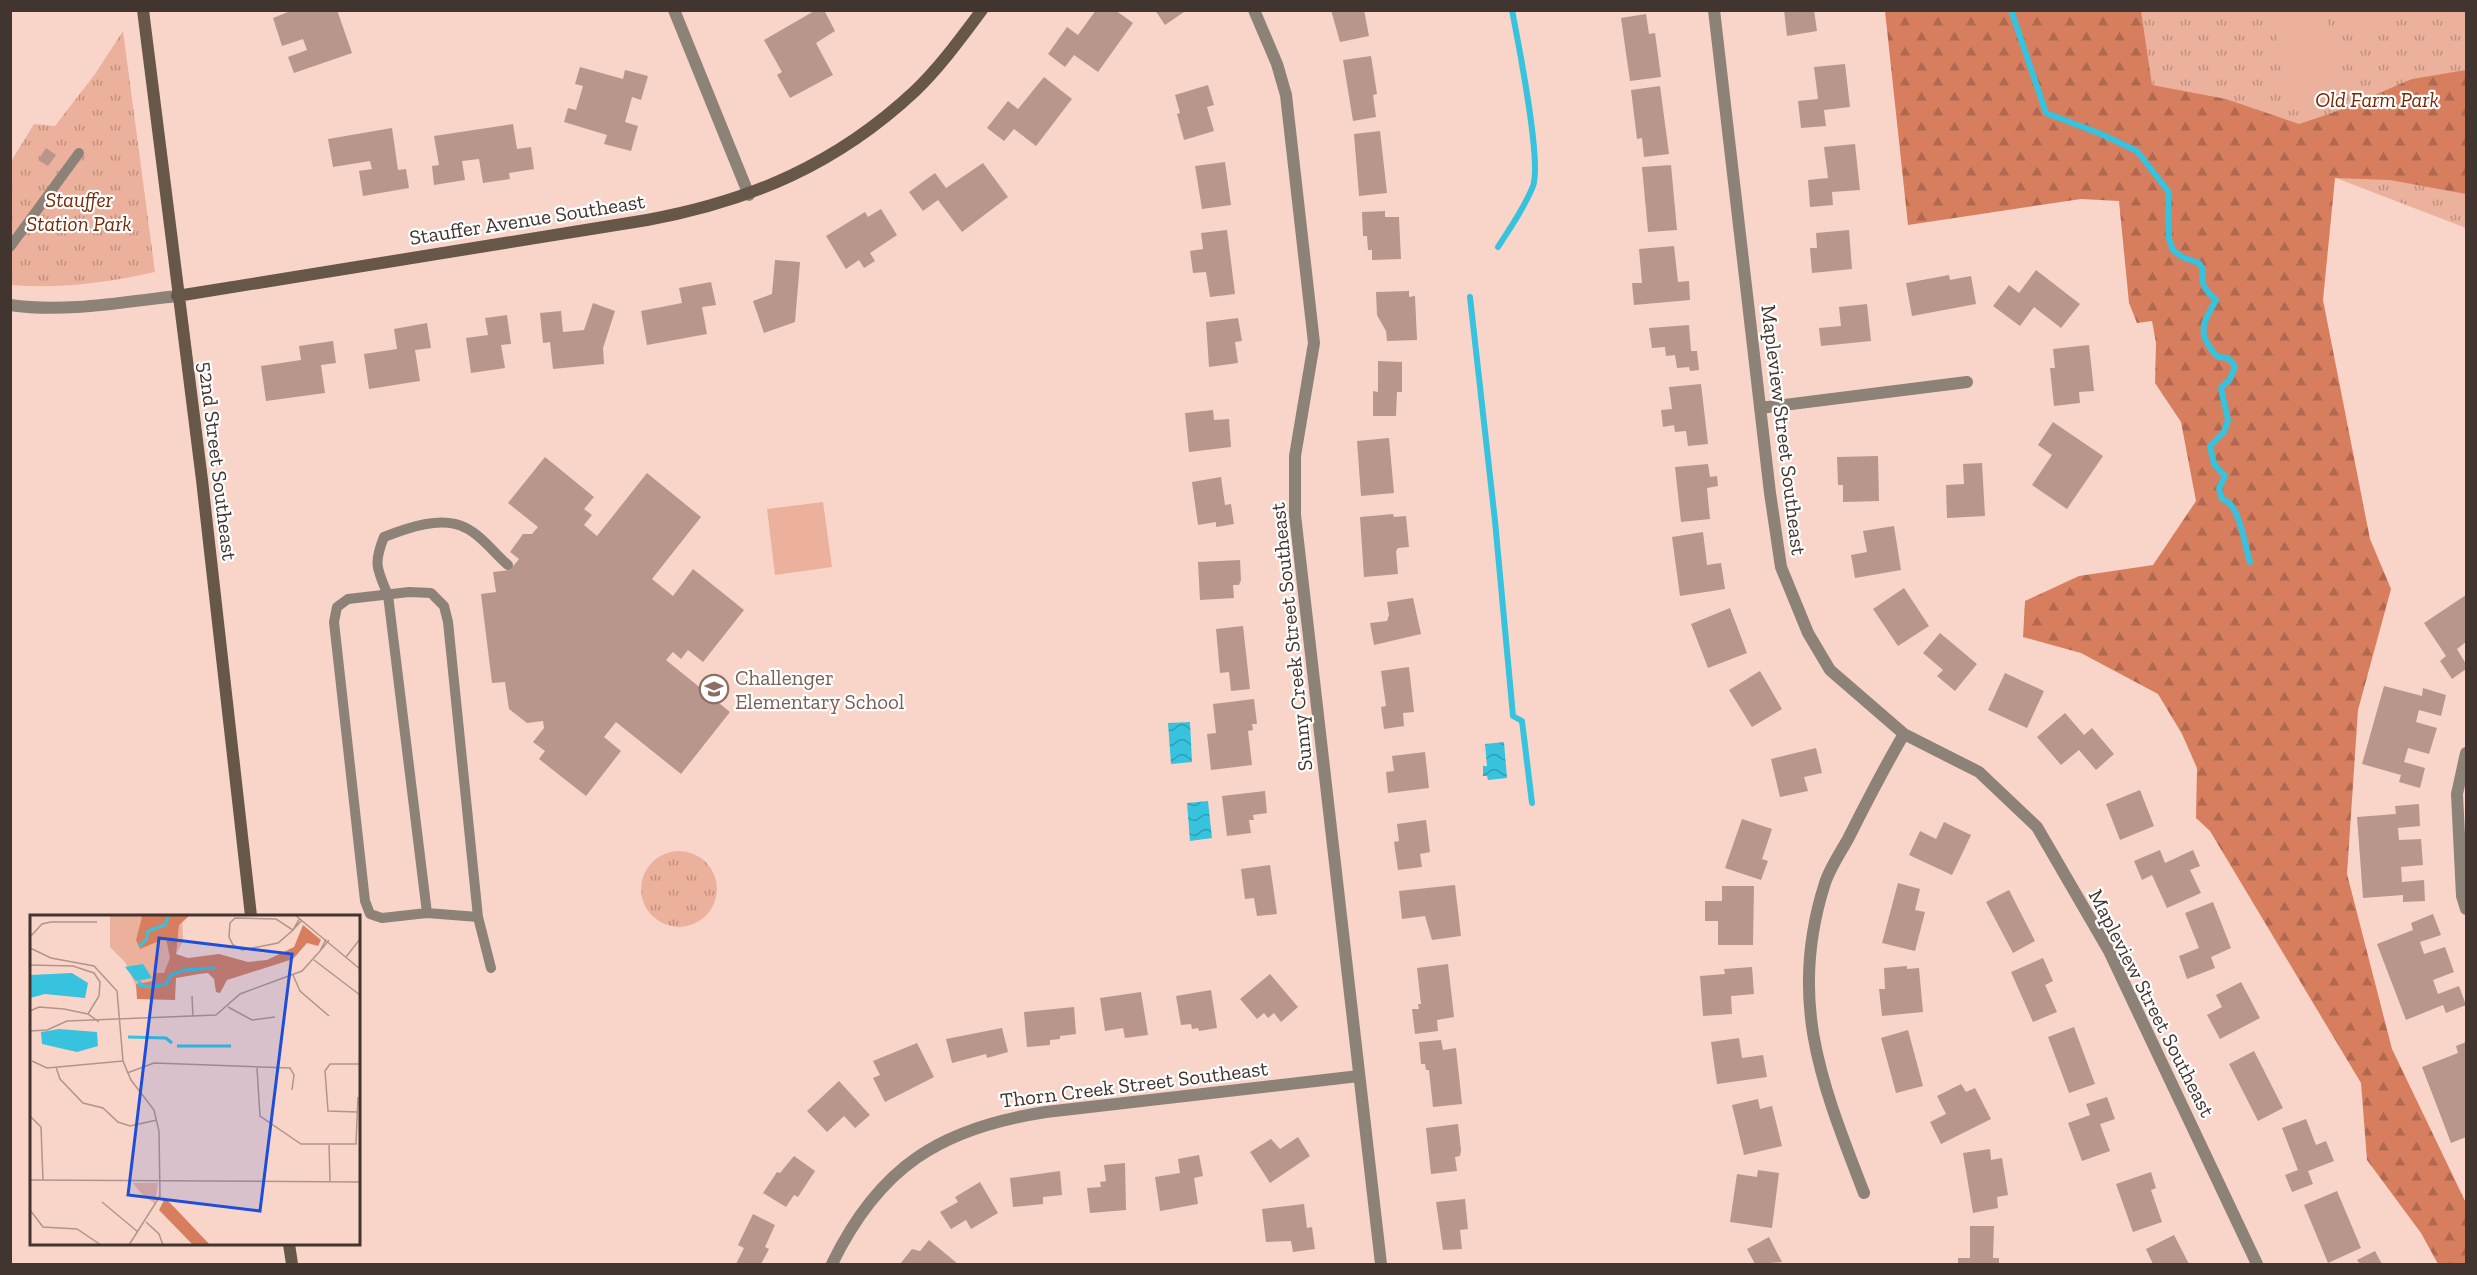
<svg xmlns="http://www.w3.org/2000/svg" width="2477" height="1275" viewBox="0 0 2477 1275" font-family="'Zilla Slab',serif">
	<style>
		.grass { fill: url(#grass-tufts) }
		.forest { fill: url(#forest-firs) }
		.garden { fill: #ebb19d }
		.water { fill: url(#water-waves) }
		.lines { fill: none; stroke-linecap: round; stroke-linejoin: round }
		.stream { stroke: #37c2dd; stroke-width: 6 }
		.building { fill: #b8968b }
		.lane { stroke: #8d8278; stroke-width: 10 }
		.street { stroke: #8d8278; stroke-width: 12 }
		.secondary { stroke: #665748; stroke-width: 12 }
		.labels { text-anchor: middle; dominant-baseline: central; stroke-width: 4.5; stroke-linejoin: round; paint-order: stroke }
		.park-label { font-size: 21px; font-style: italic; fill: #772703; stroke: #fff }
		.street-label { font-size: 21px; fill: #42342f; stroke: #fff }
		.education-label { font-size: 21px; fill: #785e54; stroke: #fff; text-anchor: start }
		.inset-river { fill: none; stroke: #37c2dd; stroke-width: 3 }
		.inset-road { fill: none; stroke: #b0958b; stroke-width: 1.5 }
		.view { fill: #1d4ed8; fill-opacity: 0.15; stroke: #1d4ed8; stroke-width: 3 }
		.inset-edge { fill: none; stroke: #42342f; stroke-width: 3 }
	</style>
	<defs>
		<pattern id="grass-tufts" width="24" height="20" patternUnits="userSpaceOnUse" patternTransform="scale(1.5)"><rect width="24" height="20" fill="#ebb19d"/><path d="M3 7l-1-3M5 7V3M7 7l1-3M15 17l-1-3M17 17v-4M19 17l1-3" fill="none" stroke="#c09180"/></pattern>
		<pattern id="forest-firs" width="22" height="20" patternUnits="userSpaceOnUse" patternTransform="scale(1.5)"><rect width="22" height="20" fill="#d77e5f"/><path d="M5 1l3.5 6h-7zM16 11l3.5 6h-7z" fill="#b0684f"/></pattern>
		<pattern id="water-waves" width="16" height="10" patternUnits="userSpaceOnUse" patternTransform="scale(1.5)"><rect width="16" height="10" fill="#37c2dd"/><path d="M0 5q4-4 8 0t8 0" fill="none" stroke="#309eb4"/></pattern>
	</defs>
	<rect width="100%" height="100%" fill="#f9d5c9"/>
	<path class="grass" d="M1918,10L2466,11V228L2211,130Z
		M123,31L155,272C106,283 60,289 11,285L10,163L34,124L55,126L95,74Z
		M641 889a38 38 0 1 1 76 0a38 38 0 1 1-76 0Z"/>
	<path class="forest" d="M1885,11H2141L2152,85L2226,99L2299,124L2332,113L2412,79L2466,70V194L2390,180L2335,178L2323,300L2370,539L2391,589L2358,710L2347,874L2392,1049L2466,1203V1264H2438L2421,1233L2367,1160L2361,1083L2210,831L2196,818L2197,768L2182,734L2158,694L2081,653L2023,637L2025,601L2079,576L2153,565L2196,501L2181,422L2155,383L2156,343L2152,321L2137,323L2129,303L2119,201L2081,199L1908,225Z"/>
	<path class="garden" d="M2270,11H2325L2348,97L2295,112Z
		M2423,11V13L2342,36L2334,11Z
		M823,502L832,567L775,575L767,509Z"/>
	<path class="water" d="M1190,722L1192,762L1171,764L1168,723Z
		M1504,742L1507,778L1488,780L1487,776H1483V766H1487L1485,744Z
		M1208,801L1212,838L1190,841L1187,803Z"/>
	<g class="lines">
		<path class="stream" d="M2011,10L2046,113L2101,134L2137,151L2168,191L2169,239L2173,250L2182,257L2199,263L2203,270C2200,284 2205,290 2216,300C2202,325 2196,334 2218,357L2228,358L2235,366L2230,379L2221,388L2228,420L2224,432L2210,446L2214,464L2225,476L2219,488L2222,499C2240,503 2244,544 2250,562
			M1498,247C1510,228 1525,207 1533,186C1542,161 1518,42 1512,10
			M1470,297L1495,521L1513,716L1522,721L1532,803"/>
	</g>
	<path class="building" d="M293,10H337L352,53L294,73L288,57L307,50L303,39L282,46L273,18Z
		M816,10H824L835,31L816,43L833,75L790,98L777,75L782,72L764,40Z
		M1096,10H1115L1133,23L1098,72L1074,55L1065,67L1048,54L1067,27L1078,35Z
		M1155,10H1187L1165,25Z
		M1331,10H1364L1369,36L1340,42Z
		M1784,10H1814L1817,31L1787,36Z
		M1646,14L1649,34L1655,33L1661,77L1630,81L1621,18Z
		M1371,56L1377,94L1373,95L1376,117L1353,121L1343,60Z
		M1845,64L1850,107L1824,110L1826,126L1801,128L1798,101L1818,99L1814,67Z
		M580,67L623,79L625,70L648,76L641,100L632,97L625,122L638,126L631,151L604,144L607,135L564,122L568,108L576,110L583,86L575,84Z
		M1044,77L1072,99L1036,146L1014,129L1004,141L987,128L1008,101L1018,109Z
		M1208,85L1214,105L1207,107L1214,131L1184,140L1177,114L1180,113L1175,95Z
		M1660,86L1669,154L1644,157L1642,138L1637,139L1631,90Z
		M513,124L517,149L531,147L534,169L509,173L510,179L483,183L479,159L462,161L465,180L434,185L432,166L439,165L434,136Z
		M392,128L398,170L406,169L409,188L363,196L359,171L372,169L370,161L333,167L328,139Z
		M1380,131L1387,193L1359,196L1354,134Z
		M1855,144L1860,190L1832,192L1833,205L1810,207L1808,180L1828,178L1824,147Z
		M46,148L56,155L48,166L38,160Z
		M1225,162L1231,205L1202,209L1195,166Z
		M983,163L1008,197L962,232L938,200L923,211L909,192L935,173L946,188Z
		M1671,165L1677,230L1648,232L1642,167Z
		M881,209L897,235L870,253L875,261L864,268L859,260L846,269L826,236L865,212L868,217Z
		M1385,211V217H1399L1401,259L1372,260V250H1368L1367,236H1363L1362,212Z
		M1227,230L1235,294L1210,297L1206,272L1193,273L1190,251L1203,249L1201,233Z
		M1849,230L1852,269L1812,273L1810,248H1817L1816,233Z
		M1674,246L1678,282L1689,281L1690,300L1634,305L1632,283H1642L1639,249Z
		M775,260L800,262L795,322L764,333L753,301L772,294Z
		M2036,270L2080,304L2061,328L2034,307L2020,326L1993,306L2009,285L2019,293Z
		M1949,275L1950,280L1971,276L1976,304L1912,316L1906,283Z
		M711,282L716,305L702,307L707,334L647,345L641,311L682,303L679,288Z
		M1409,291V297L1415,296L1417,340L1387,341L1386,331L1377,315L1376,292Z
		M593,303L615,311L603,348L604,364L553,369L550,342L543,343L540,313L561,311L563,332L584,330Z
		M1867,304L1871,341L1821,346L1819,328L1841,326L1839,307Z
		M507,315L511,344L501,345L505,368L471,373L466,338L488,335L485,318Z
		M1238,318L1242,341L1235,342L1238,363L1209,367L1206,322Z
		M427,323L431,348L415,350L420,381L369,389L364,354L397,349L394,329Z
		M1689,325L1691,351H1697L1699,370L1690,371L1689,367L1677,368L1675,355L1666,356L1665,347L1652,348L1649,328Z
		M333,341L336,363L321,365L325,393L266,401L261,366L301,360L299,346Z
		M2089,345L2094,391L2079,392L2080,403L2054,406L2050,368H2055L2053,349Z
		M1378,361L1402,362V392H1397L1396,416H1373V391L1378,392Z
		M1701,384L1708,444L1688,446L1686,431L1675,432L1674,425L1663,427L1661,410L1672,409L1669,387Z
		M1213,410L1214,420L1229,419L1231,447L1189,452L1185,413Z
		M2053,422L2103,456L2067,509L2032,485L2052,455L2038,445Z
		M1389,438L1394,493L1361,496L1357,441Z
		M1878,456L1879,501L1843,502V485H1838L1837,457Z
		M545,457L594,497L584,509L592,515L584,525L597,536L647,473L701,517L652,579L673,596L693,569L744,610L703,662L688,650L681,659L673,652L666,660L730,712L681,774L616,722L604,737L621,751L586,796L539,759L545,751L533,742L544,728L543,721L527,723L509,709L505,682L492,683L481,594L496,592L493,572L510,570L519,559L510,552L523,534H532L538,527L508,503Z
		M1982,463L1985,516L1947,518L1946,485L1964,484L1963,464Z
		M1708,464L1710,477L1717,476L1718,486L1707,488L1710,519L1681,522L1675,467Z
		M1221,477L1225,505L1231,504L1234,524L1216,527V522L1198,525L1192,482Z
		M1393,514L1394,517L1406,516L1409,547L1398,548L1396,551L1398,574L1364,577L1360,517Z
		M1894,526L1901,570L1855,578L1851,555L1867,552L1863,531Z
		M1703,532L1707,565L1721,563L1725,589L1680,596L1672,537Z
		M1240,560L1241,580L1239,585H1233L1234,598L1200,600L1198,562Z
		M1904,588L1929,626L1898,646L1873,609Z
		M2466,595V642L2457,649L2466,664V669L2452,679L2440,661L2446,656L2424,623Z
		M1413,598L1421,634L1374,645L1370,623L1387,621L1389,615L1387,602Z
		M1730,608L1747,653L1708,668L1691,624Z
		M1243,626L1250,689L1231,691L1229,672L1220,673L1216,629Z
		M1940,633L1977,664L1955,691L1937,676L1943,670L1923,653Z
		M1409,667L1414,712L1403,713L1404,726L1384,729L1381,707L1386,706L1381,671Z
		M1760,671L1782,709L1752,727L1729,690Z
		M2005,673L2044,691L2027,728L1988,710Z
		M2384,686L2422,696L2423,688L2446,695L2441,716L2419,710L2416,722L2437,728L2429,754L2408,748L2404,762L2425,768L2420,788L2399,782L2401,775L2362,764Z
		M1254,699L1257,724H1252L1253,730L1248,731L1252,765L1211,770L1207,734L1216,733L1213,704Z
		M2065,713L2084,735L2092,728L2114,754L2096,770L2079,750L2061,765L2037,737Z
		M1816,748L1822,773L1804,777L1808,791L1780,797L1771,759Z
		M1425,752L1429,788L1388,793L1386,772L1394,771L1392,756Z
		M2140,790L2154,826L2120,840L2106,804Z
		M1265,791L1267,813L1253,815L1254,820H1249L1251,833L1227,836L1222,796Z
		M2419,804L2420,826L2398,828L2399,840L2421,839L2423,865L2401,867L2402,882L2424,880L2425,901L2403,902V895L2363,898L2357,817L2396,814L2395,806Z
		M1742,819L1772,829L1762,859L1768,861L1761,880L1725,868Z
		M1426,820L1430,852L1420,854L1422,867L1398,870L1394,842L1399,841L1397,824Z
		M1944,822L1971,835L1952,875L1909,855L1920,831L1936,839Z
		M2160,850L2165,863L2193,850L2200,866L2190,870L2201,893L2167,908L2152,875L2142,880L2134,861Z
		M1270,865L1277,914L1257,916L1254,898L1245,899L1241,869Z
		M1898,883L1920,889L1915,910L1925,912L1915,951L1882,943Z
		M1455,885L1461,936L1432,940L1425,916L1402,919L1399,891Z
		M1722,886H1754L1753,945H1718V921H1705V901H1722Z
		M2009,890L2035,941L2013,953L1986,902Z
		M2213,902L2231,948L2211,957L2215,968L2187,979L2179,956L2199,948L2185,913Z
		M2433,914L2441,935L2420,942L2424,954L2445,947L2454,972L2433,980L2438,994L2459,986L2466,1005L2446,1013L2443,1005L2406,1020L2377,944L2413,930L2411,923Z
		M2043,958L2053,981L2045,985L2057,1012L2033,1022L2011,972Z
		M1448,964L1454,1017L1437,1020L1438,1031L1415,1034L1412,1009H1419L1418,1004H1421L1417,968Z
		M1907,966V969L1919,968L1923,1012L1882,1016L1879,989H1885L1884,968Z
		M1752,967L1754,994L1731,996L1732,1014L1703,1016L1700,976L1725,974L1724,969Z
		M1270,974L1298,1007L1281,1022L1274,1013L1268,1018L1264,1013L1257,1019L1240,999Z
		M2241,982L2260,1018L2220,1039L2207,1015L2222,1007L2216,995Z
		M1211,990L1217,1028L1199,1031L1198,1028L1192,1029L1191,1024L1181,1025L1176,996Z
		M1141,992L1148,1035L1125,1038L1123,1028L1105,1031L1100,998Z
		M1074,1007L1076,1034L1060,1036V1039L1050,1040V1045L1027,1047L1024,1012Z
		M2074,1027L2095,1084L2069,1093L2048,1037Z
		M1002,1028L1008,1052L987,1058L986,1054L952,1063L946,1039Z
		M1908,1030L1923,1086L1896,1093L1881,1038Z
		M1739,1038L1742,1058L1763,1055L1767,1077L1717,1084L1711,1042Z
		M1441,1040L1443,1050L1456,1048L1462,1104L1433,1107L1429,1070H1426L1425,1064H1421L1419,1042Z
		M2466,1042V1137L2451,1143L2422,1067L2458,1053L2456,1046Z
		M917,1043L934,1077L885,1102L873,1078L880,1075L873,1061Z
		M2254,1051L2283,1108L2258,1121L2229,1064Z
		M839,1081L870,1115L855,1128L844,1116L827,1132L807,1111Z
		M1961,1084L1966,1092L1975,1088L1991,1119L1941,1144L1930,1122L1946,1114L1937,1096Z
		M2107,1097L2115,1119L2100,1124L2110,1151L2082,1161L2068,1123L2090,1115L2086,1104Z
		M1758,1099L1760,1109L1772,1106L1782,1146L1744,1155L1732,1105Z
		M2306,1119L2316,1145L2326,1141L2334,1161L2308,1171L2313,1184L2292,1192L2285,1175L2298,1170L2282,1128Z
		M1458,1124L1461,1150L1460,1156L1455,1157L1457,1171L1431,1174L1426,1128Z
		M1298,1137L1310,1156L1270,1183L1250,1152L1271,1139L1280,1149Z
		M1990,1149L1991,1160L2002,1158L2008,1195L1997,1197L1998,1208L1973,1213L1963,1153Z
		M1199,1155L1203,1176L1194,1178L1198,1204L1160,1211L1155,1177L1180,1173L1178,1159Z
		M794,1156L815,1171L798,1197L794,1195L786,1207L763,1193L777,1172L780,1173Z
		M1125,1163L1126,1210L1090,1213L1087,1188L1101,1187L1100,1182L1106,1181L1104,1165Z
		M1758,1170L1779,1173L1772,1228L1730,1222L1737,1174L1757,1177Z
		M1060,1171L1062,1195L1043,1197V1204L1013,1207L1010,1178Z
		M2151,1172L2156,1188L2151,1190L2162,1222L2133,1232L2116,1184Z
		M980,1182L998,1213L971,1229L966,1220L951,1229L940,1212L958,1202L955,1197Z
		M2337,1191L2361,1248L2328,1263L2304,1205Z
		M1465,1199L1468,1229L1460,1230L1462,1249L1443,1250L1436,1202Z
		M1304,1204L1307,1228L1312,1227L1315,1249L1293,1252L1291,1241L1266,1242L1262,1209Z
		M753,1214L775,1225L765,1247L769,1249L761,1264H736L744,1248L738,1245Z
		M1970,1226H1994L1993,1258H1999V1264H1958V1258H1970Z
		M2174,1235L2189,1264H2153L2146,1249Z
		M1769,1237L1782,1262L1755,1264L1747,1249Z
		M929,1240L958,1264H900L912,1249L920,1251Z
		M2375,1251L2382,1264H2360L2357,1260Z"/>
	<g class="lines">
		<path class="lane" d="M10,247L79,153
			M409,592L431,593L444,606L448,622L478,917L427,913L382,918L370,914L365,901L334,622L337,607L348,599Z
			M427,913L388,595C377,569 373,564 384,537C407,528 442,515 466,528C481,535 495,554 508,565
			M478,917L491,968"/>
		<path class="street" d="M674,10L749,195
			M1254,10L1277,64L1286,95L1314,343L1295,456V515L1381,1264
			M1714,10L1770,493L1781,567L1808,633L1830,670L1904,734L1979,772L2037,827L2109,951L2257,1264
			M10,305C65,313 123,302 177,296
			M1760,408L1967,382
			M2466,753L2457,794L2462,896L2466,909
			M1864,1193C1822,1084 1787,1001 1825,883C1830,868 1840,853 1848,839C1866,803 1884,768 1904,734
			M832,1264C879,1167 940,1128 1046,1112L1359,1076"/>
		<path class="secondary" d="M143,10L202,480L251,916
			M177,296L647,220C751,201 837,164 915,91C940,67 961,38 982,10
			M289,1244L292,1264"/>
	</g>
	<defs>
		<g id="school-ring" transform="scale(1.5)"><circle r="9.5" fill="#fff" stroke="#8d6e63" stroke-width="1.5"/><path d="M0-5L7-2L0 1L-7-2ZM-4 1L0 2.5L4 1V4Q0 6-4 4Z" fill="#8d6e63"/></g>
	</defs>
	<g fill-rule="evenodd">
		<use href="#school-ring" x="714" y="689"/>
	</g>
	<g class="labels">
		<g class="park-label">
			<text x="2377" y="99">Old Farm Park</text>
			<text x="79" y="199">Stauffer<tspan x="79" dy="24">Station Park</tspan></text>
		</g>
		<g class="street-label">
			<text transform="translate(527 219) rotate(-9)">Stauffer Avenue Southeast</text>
			<text transform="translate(1784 430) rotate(83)">Mapleview Street Southeast</text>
			<text transform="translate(218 461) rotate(83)">52nd Street Southeast</text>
			<text transform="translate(1291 637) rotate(-96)">Sunny Creek Street Southeast</text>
			<text transform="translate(2152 1003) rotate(63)">Mapleview Street Southeast</text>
			<text transform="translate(1134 1084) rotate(-7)">Thorn Creek Street Southeast</text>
		</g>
		<g class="education-label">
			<text x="735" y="677">Challenger<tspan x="735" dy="24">Elementary School</tspan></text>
		</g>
	</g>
	<g transform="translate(30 915)">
		<rect width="330" height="330" fill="#f9d5c9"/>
		<path d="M80,0H152L153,26L139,52L135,77L113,78L106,71L95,47L80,32ZM103,268H128L125,289L111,278Z" fill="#ebb19d"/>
		<path d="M109,0H160L149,10L146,39L158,43L189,39L218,47L237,45L264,32L273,10L291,25L288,31L277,28L263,44L197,65L190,78L186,77L184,64L178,58L169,59L146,63L145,85L107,84L106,69L123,66L125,58H134L140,43L136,23L110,34L106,25L112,2ZM135,283L146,294L180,330H163L129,295Z" fill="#d77e5f"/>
		<path d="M113,49L122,63L106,66L95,52ZM42,58L58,68L55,83L15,79L0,83V60ZM29,114L67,117L68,131L47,137L12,129L11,117Z" fill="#37c2dd"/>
		<path class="inset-river" d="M109,31L116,25L118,16L135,10L139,0M110,66L109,70L121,72L136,69L141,60L154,55L185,53M98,122L136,123L142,128M147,131H201"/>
		<path class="inset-road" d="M265,0L330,54M205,3L246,4L263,15L248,28L212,35L203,30L199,22L200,8ZM270,3L263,15L272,5M0,22L12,9L21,7H67M296,24L290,36L299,25M0,33L21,43L64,51L87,76L93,146L101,165L124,195L129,216L130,281L99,330M316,42L330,24M284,45L330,80M0,50L43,51L64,58L70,67L69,81L58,99M263,60L270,76L299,101M162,81L163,102M198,92L222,105L245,102M0,96L9,92L34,94L58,99L69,107M0,116L17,115L37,106L186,100L210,79L272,56L290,36M2,146L17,153L93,146M26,152L30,164L53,188L73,193L88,207L100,211L127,205M227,153L230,201L271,229H326L328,182M97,158L124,148L260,153L264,160L262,175M327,197L298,196L295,156L300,149H330M0,201L11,212L13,265M299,230L300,266M0,265L330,267M72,287L108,317M0,295L13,312L47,314L71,330M116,307L129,319L133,330"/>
		<path class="view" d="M129,23L262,39L230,296L98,280Z"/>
		<rect width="330" height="330" class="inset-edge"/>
	</g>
	<rect width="2477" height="1275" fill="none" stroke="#42342f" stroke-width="24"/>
</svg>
